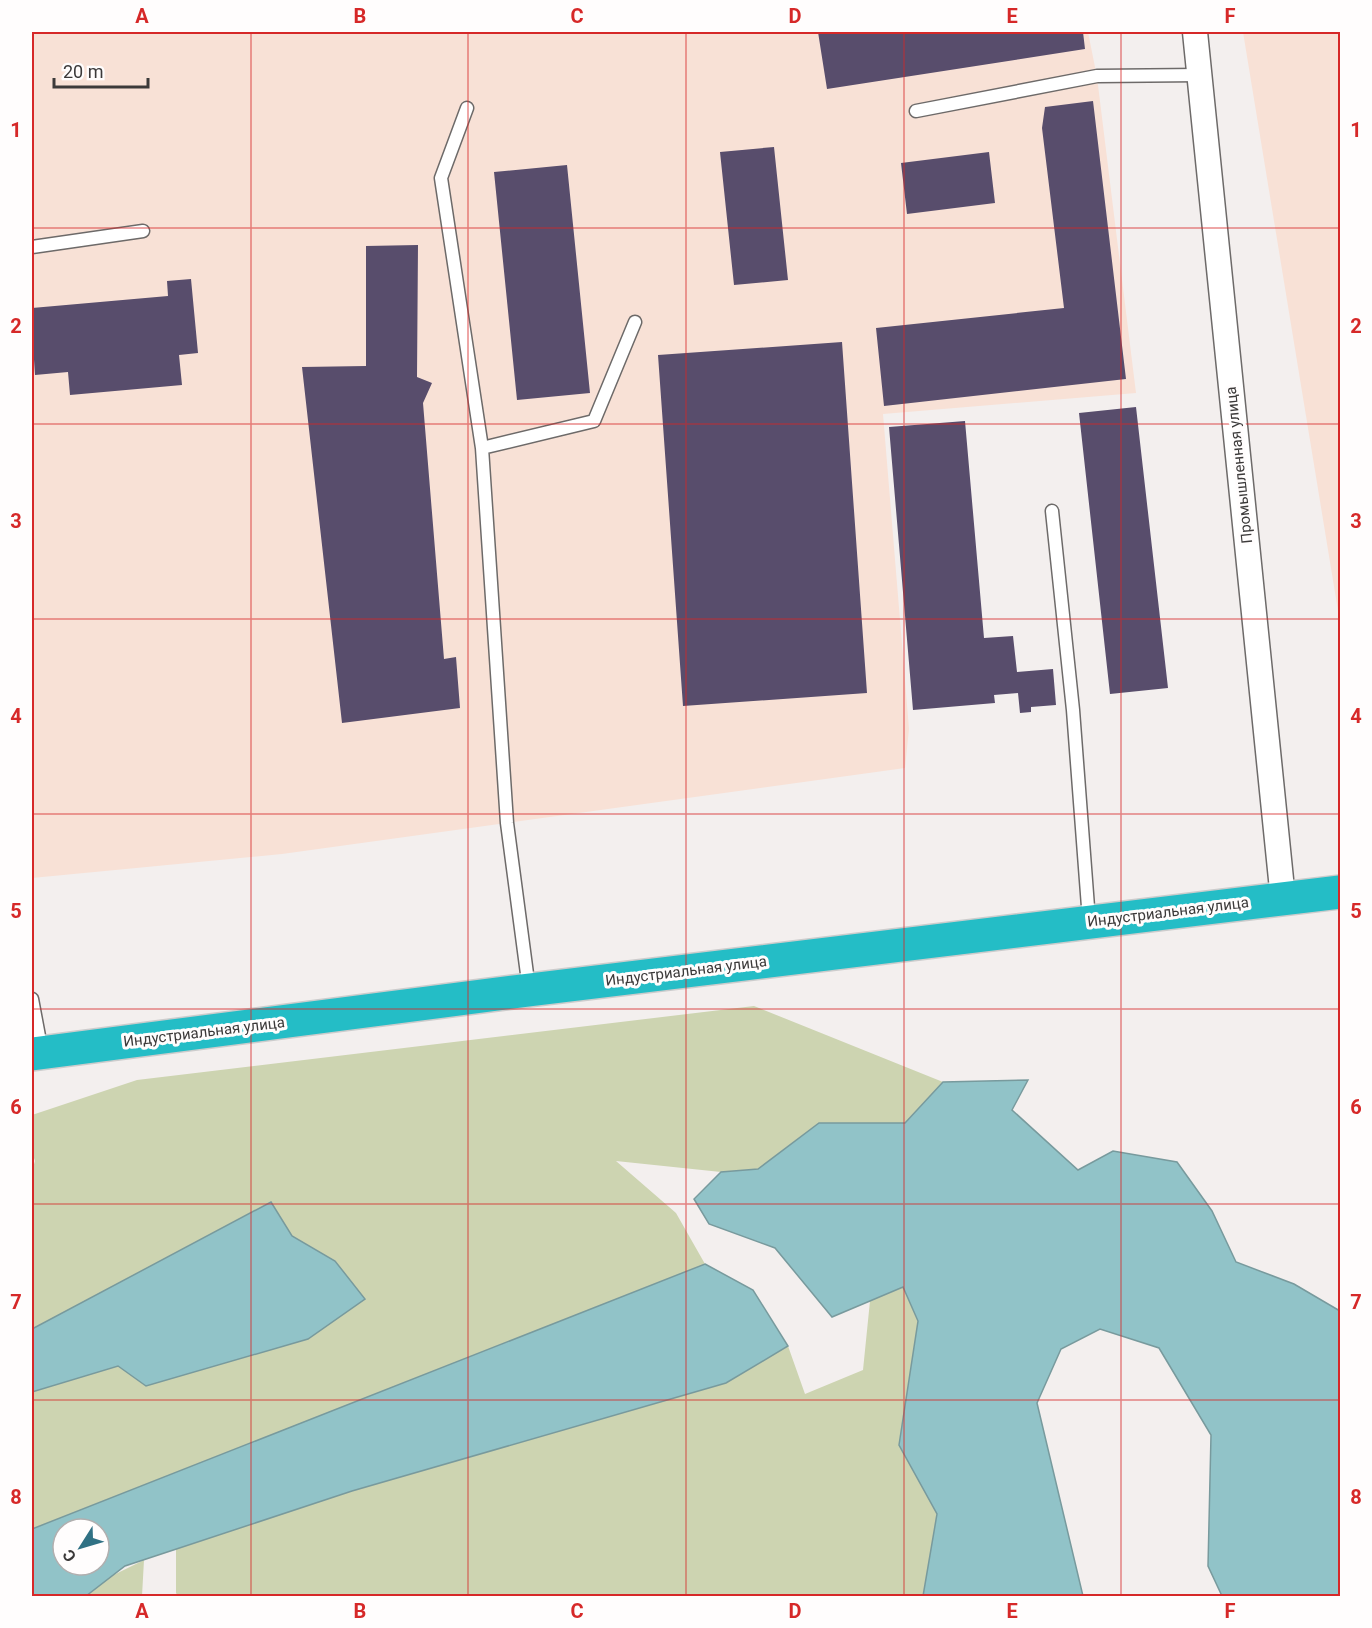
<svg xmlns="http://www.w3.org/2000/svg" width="1372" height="1628" viewBox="0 0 1372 1628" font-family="Roboto,sans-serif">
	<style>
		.industrial { fill: #f8e1d6 }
		.green { fill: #cdd4b1 }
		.water { fill: #91c3c8; stroke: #789a9d; stroke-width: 1.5; fill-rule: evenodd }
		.building { fill: #584d6c }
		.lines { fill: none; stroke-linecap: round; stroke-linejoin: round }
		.lane-casing { stroke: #6d6a69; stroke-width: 15 }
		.street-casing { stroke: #6d6a69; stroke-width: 27 }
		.highway-casing { stroke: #ccc; stroke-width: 36 }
		.lane { stroke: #fff; stroke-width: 12 }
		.street { stroke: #fff; stroke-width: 24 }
		.highway { stroke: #24bdc6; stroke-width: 33 }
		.grid { fill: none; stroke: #d62828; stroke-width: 1.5; stroke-opacity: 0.55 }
		.labels { text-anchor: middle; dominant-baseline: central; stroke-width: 6; stroke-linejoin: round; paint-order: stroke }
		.street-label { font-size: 15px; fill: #3c3a3a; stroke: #fffdfd }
		.neatline { fill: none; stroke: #d62828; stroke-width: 2 }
		.grid-label { font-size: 20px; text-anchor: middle; font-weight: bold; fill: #d62828 }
	</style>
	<rect width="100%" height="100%" fill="#f3efee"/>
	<path class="industrial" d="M32,32H1088L1097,77L1136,393L883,414L909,729L905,768L282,854L32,878Z
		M1243,32H1340V623Z"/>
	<path class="green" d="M754,1006L943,1082L905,1123H819L758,1169L721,1172L616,1161L676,1213L705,1264L659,1311L99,1529H63L32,1553V1171L35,1161L32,1152V1115L137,1080Z
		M903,1286L918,1321L899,1445L937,1514L923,1596H925H178L176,1593V1549L352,1491L726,1383L788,1346L805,1394L863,1370L870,1301Z
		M144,1560L142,1596H71Z"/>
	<path class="water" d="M1028,1080L1012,1110L1078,1170L1113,1151L1177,1162L1212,1211L1236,1262L1294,1284L1340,1311V1596H1222L1208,1566L1211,1435L1159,1348L1100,1329L1061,1349L1037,1403L1083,1596H923L937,1514L899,1445L918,1321L903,1287L832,1317L775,1248L709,1224L694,1199L721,1172L758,1169L819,1123H905L943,1082Z
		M271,1202L292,1236L335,1261L365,1299L308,1339L146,1386L118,1366L32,1392V1329Z
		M705,1264L753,1290L788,1346L726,1383L352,1491L125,1566L86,1596H32V1529ZM63,1529H99V1565H63Z"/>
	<path class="building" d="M818,32H1083L1085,49L827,89Z
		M1093,101L1126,379L884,406L876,328L1064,308L1042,128L1045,107Z
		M774,147L788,280L734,285L720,152Z
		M989,152L995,203L907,214L901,163Z
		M567,165L590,393L517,400L494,172Z
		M418,245L417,377L432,383L423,403L444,659L456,657L460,708L342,723L302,367L366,366V246Z
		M191,279L198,353L179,355L182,385L70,395L68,372L35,375L32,329V308L168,296L167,281Z
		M842,342L867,693L683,706L658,355Z
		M1136,407L1168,688L1110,694L1079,413Z
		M965,421L984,638L1013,636L1017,672L1053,669L1056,705L1031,707V712L1020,713L1018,693L994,695L995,703L913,710L889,427Z"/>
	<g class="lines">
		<g class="lane-casing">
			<path id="lane" d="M467,108L441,178L482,448
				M916,111L1097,76L1200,75
				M32,247L143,231
				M1052,511L1073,710L1089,920
				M529,989L507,823L482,448L594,421L635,322
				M32,999L42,1052"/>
		</g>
		<g class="street-casing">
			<path id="street" d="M1195,32L1283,899"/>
		</g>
		<g class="highway-casing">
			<path id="highway" d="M32,1054L529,990L1340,892"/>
		</g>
		<use href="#lane" class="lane"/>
		<use href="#street" class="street"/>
		<use href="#highway" class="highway"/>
	</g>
	<path class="grid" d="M251,32V1596M468,32V1596M686,32V1596M904,32V1596M1121,32V1596M32,228H1340M32,424H1340M32,619H1340M32,814H1340M32,1009H1340M32,1204H1340M32,1400H1340"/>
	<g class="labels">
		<g class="street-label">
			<text transform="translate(1239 465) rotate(-96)">Промышленная улица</text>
			<text transform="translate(1168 912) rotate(-7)">Индустриальная улица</text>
			<text transform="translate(686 971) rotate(-7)">Индустриальная улица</text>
			<text transform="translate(204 1032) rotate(-7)">Индустриальная улица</text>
		</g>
	</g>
	<rect width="1372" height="1628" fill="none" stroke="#fffdfd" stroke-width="66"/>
	<g transform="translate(81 1547) rotate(233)"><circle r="28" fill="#fffdfd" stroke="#b1afaf" stroke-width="1.5"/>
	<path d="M0-4.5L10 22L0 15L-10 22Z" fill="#307184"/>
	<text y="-9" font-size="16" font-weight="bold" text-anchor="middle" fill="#3c3a3a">С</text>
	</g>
	<path d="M54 78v9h94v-9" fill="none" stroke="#3c3a3a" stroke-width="3"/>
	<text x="63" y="78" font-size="18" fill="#3c3a3a" stroke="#fffdfd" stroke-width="4.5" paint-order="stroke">20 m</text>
	<rect x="33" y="33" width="1306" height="1562" class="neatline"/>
	<g class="grid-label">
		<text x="142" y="23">A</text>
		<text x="360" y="23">B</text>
		<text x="577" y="23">C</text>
		<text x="795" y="23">D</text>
		<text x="1012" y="23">E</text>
		<text x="1230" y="23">F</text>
		<text x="16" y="137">1</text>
		<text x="1356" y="137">1</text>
		<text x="16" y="333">2</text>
		<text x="1356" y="333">2</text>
		<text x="16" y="528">3</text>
		<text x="1356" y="528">3</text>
		<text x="16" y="723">4</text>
		<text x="1356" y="723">4</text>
		<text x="16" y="918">5</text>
		<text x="1356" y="918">5</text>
		<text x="16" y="1114">6</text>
		<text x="1356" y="1114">6</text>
		<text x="16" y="1309">7</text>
		<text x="1356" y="1309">7</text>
		<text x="16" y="1504">8</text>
		<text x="1356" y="1504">8</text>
		<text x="142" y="1618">A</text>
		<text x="360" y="1618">B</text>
		<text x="577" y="1618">C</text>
		<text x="795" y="1618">D</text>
		<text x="1012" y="1618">E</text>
		<text x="1230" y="1618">F</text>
	</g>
</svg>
